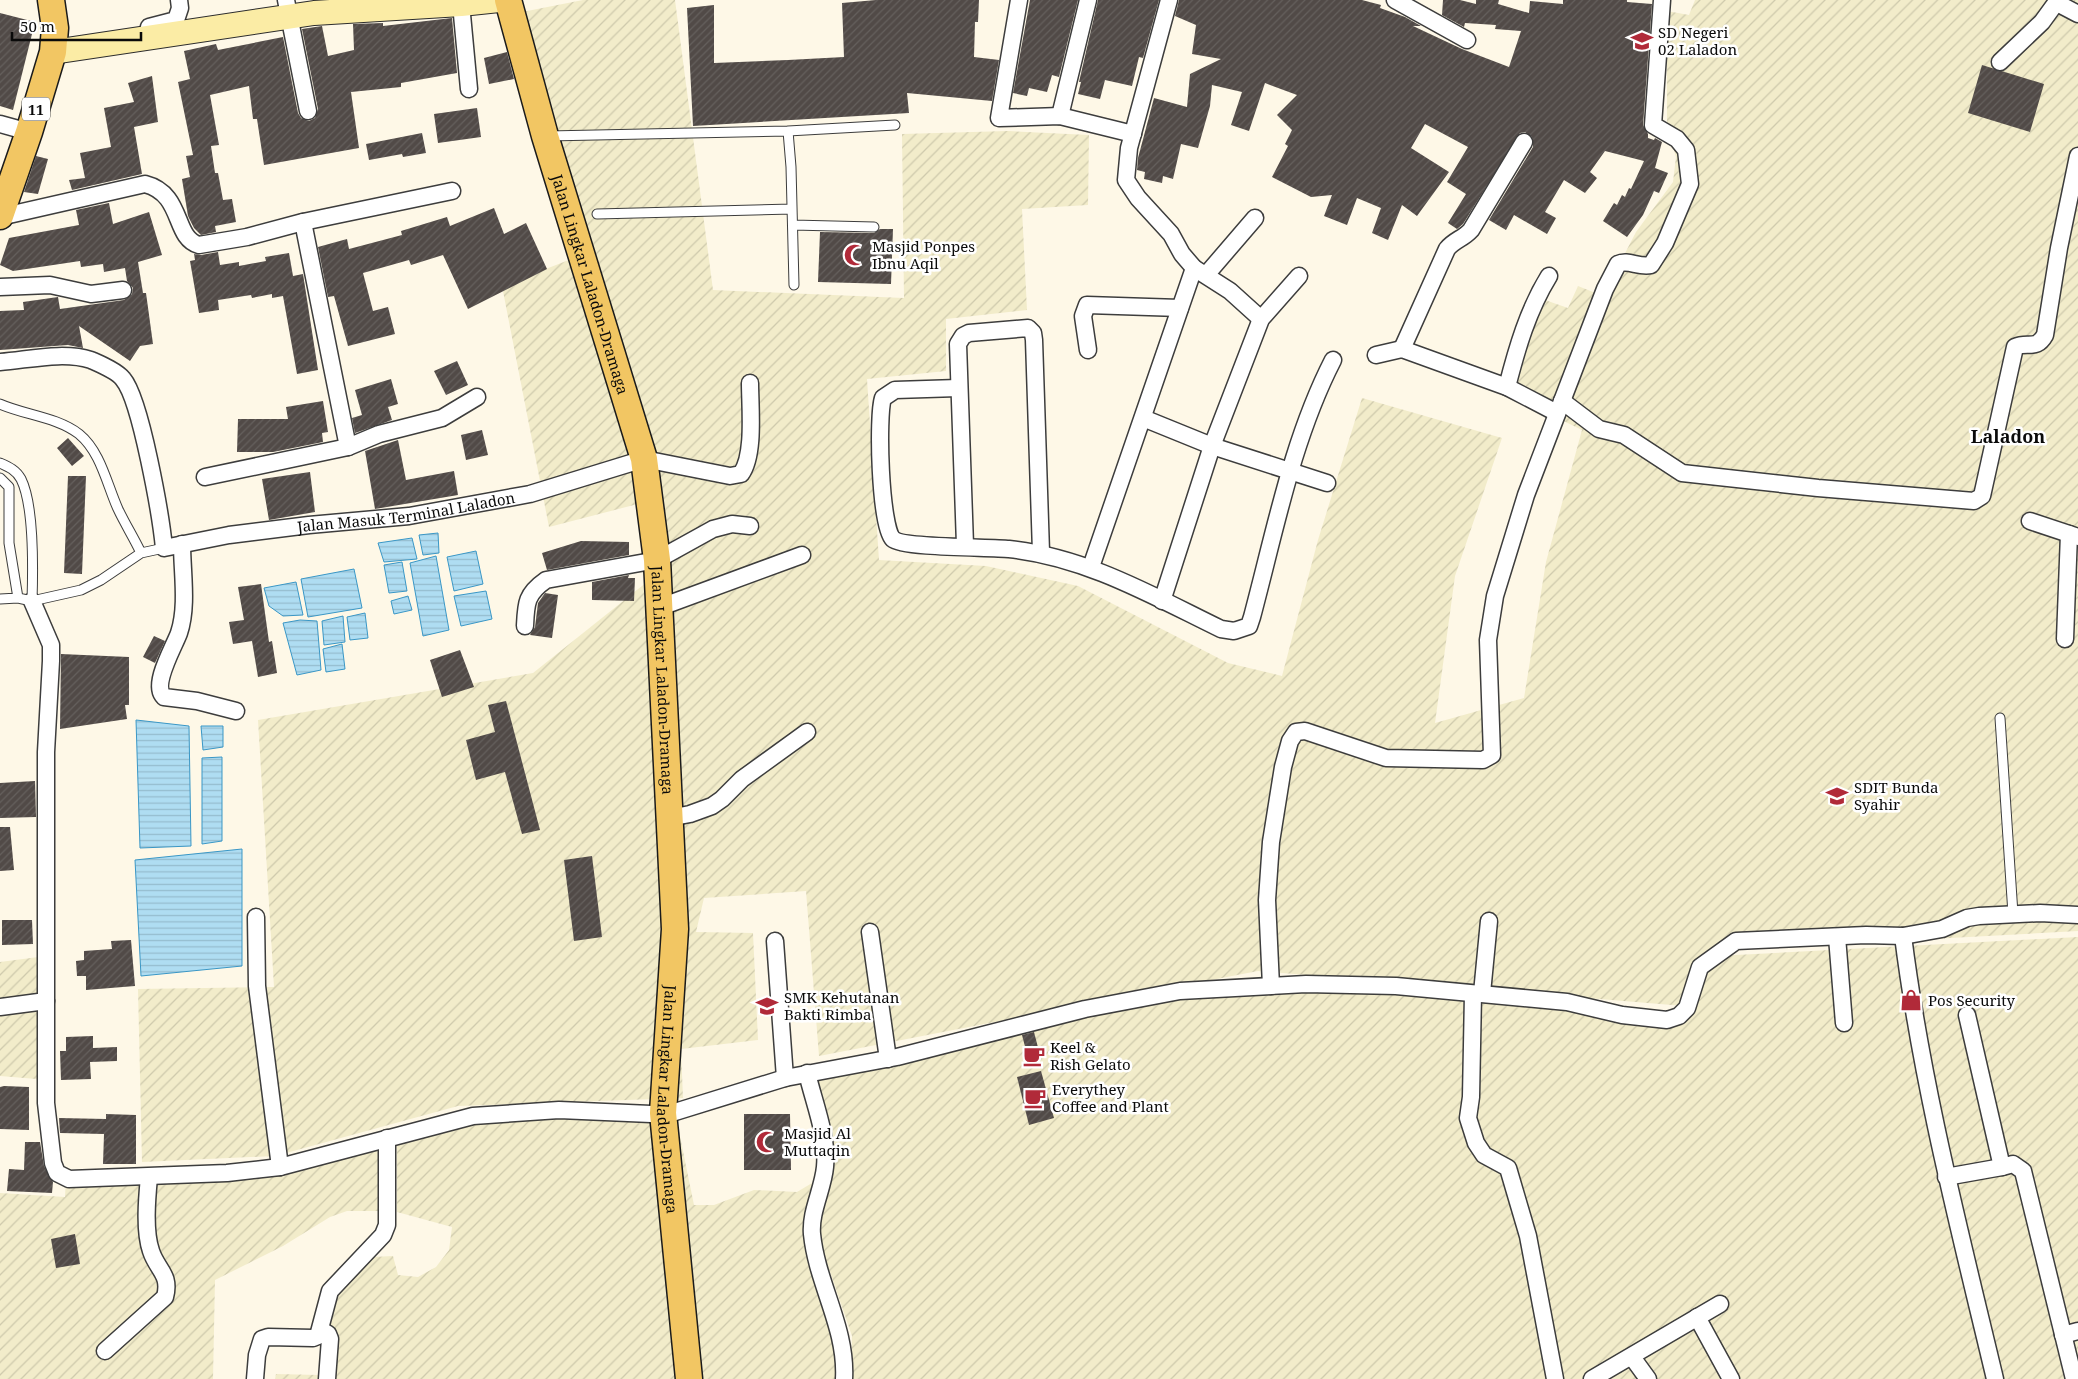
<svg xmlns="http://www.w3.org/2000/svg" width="2078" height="1379" viewBox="0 0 2078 1379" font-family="'Noto Serif',serif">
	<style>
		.farmland { fill: url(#farmland-furrows) }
		.water { fill: url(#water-rules); stroke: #3a97c6 }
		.building { fill: url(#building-hatch) }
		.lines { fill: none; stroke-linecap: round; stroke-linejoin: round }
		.lane-casing { stroke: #3d3d3d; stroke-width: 11 }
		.street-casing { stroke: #3d3d3d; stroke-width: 19 }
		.secondary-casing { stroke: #2c2c2c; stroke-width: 26 }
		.primary-casing { stroke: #1b1b1b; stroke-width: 29 }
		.lane { stroke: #fff; stroke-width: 9 }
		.street { stroke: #fff; stroke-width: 16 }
		.secondary { stroke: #fbeca5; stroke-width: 24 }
		.primary { stroke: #f2c663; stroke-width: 26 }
		.labels { text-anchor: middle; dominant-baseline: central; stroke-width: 5; stroke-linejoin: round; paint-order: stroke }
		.shield { fill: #fff; stroke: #545454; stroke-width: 1 }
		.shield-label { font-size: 14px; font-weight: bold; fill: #0a0a0a }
		.poi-label { font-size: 15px; fill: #0a0a0a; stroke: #fff; text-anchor: start }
		.street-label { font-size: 15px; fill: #0a0a0a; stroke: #fff }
		.quarter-label { font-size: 18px; font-weight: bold; fill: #0a0a0a; stroke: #fff }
	</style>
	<defs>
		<pattern id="farmland-furrows" width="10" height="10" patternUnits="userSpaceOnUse" patternTransform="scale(1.25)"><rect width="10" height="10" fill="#f2ecca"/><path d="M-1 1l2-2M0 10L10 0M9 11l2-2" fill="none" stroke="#cec9ac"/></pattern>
		<pattern id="water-rules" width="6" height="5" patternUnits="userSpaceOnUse" patternTransform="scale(1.25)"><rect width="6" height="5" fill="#afddf2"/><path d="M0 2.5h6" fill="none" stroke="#95bcce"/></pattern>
		<pattern id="building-hatch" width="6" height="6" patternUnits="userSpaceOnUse" patternTransform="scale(1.25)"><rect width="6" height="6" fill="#514a47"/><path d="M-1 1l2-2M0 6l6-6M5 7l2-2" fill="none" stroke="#65605d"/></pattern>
	</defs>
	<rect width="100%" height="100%" fill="#fef8e7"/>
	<path class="farmland" d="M583,0H675L713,290L904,298L902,134L1008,131L1089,135L1088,205L1022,209L1027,310L946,319V371L867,379L879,560L986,566L1078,586L1228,663L1282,676L1318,540L1362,398L1502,438L1455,576L1435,723L1524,698L1546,562L1582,430L1510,395L1542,299L1568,308L1578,286L1603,296L1636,232L1673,182L1676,157L1667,126V11L1689,15L1695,0H2078V931L1711,951L1684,1006L1258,971L819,1056L806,891L704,898L696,932L753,933L758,1040L681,1049L683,1098L458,1106L275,1156L142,1162L138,989L274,987L258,720L533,673L657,574V499L549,527L502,286L579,256L517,13Z
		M2078,937V1379H851L852,1336L816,1231L833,1171L811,1069L1259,979L1684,1015L1716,956Z
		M46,956L49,1080L0,1076V962Z
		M674,1107L694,1205H714L754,1190L797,1192L812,1183L810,1233L845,1379H275L276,1374L319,1375L340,1285L373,1257L393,1256L398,1275L418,1277L436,1267L449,1250L452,1227L397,1212V1132L471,1112Z
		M383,1134L382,1211H347L330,1217L283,1246L215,1280L213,1379H0V1193L65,1197L66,1176L276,1164Z"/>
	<path class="water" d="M438,533L439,553L423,555L419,535Z
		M412,538L417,559L384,562L378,543Z
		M476,551L483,584L454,591L447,557Z
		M436,556L449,630L423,636L410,563Z
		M402,562L407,591L389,593L384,565Z
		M354,569L362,608L308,617L301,579Z
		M296,582L303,615L283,616L269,606L264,588Z
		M486,591L492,619L461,626L454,596Z
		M408,596L412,610L394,614L391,601Z
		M365,613L368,638L350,640L347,617Z
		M343,616L345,642L324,645L322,621Z
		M300,620L317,621L321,670L297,675L283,623Z
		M342,644L345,669L326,672L323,649Z
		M136,720L189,726L191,846L140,848Z
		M201,726H223V747L203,750Z
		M222,757V841L202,844V758Z
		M242,849V966L141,976L135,860Z"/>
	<path class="building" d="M876,0H979L978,22H975L974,57L999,60L992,101L907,93L909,113L693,126L687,8L714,5V63L788,60L844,57L842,3Z
		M1030,0H1078L1059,77L1052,75L1047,92L1029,88L1027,96L1013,93Z
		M1098,0H1159L1143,58L1139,57L1132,86L1105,80L1100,99L1078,94L1081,82H1079Z
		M1179,0H1362L1381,5L1380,8L1405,17L1421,26H1413L1462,49L1509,67L1521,31L1495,29L1496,25L1465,23L1464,27L1442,15L1443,0H1460L1476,4V0H1499L1498,4L1529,13L1530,1L1563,4V0H1627V2L1652,4L1643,125L1648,134V138L1654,140L1655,138L1662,142L1655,168L1668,173L1659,193L1654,191L1643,215L1627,237L1603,221L1614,203L1617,205L1622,195L1625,197L1629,188L1631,189L1644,161L1605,151L1590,172L1597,178L1585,193L1564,180L1545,212L1556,218L1547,234L1514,215L1506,230L1489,220L1533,147L1532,137L1525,132L1520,133L1463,224L1457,229L1448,223L1466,194L1447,182L1468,147L1425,124L1411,148L1449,172L1417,216L1402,205L1388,240L1372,233L1381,208L1357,198L1347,225L1324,216L1332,195L1311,197L1272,177L1288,146L1285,144L1292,130L1277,115L1297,95L1265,83L1249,131L1231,125L1242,92L1212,85L1210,106L1198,148L1181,144L1173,179L1163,176L1162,183L1144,179L1145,172L1137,170L1138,158L1154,98L1187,107L1190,74L1221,59L1192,54L1196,25L1175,16Z
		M0,13L35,22L13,110L0,106Z
		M452,18L457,73L401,83V87L351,92L359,148L264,165L257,119H253L249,86L210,95L219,145L211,146L215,173H218L223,200L232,199L236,222L215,226L216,232L201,235L194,228L188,216L182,179L190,177L186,156L193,155L178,82L190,79L184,51L216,44L218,50L283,37L298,113L301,118L309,121L315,118L318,109L302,29L322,26L328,56L354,50L353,24L383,23V26Z
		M507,52L514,79L489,84L484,58Z
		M1982,65L2044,84L2030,132L1968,113Z
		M152,76L158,122L134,127L142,174L72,190L69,180L85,178L80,153L111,147L104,108L134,102L128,83Z
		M477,108L481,137L438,143L434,114Z
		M422,133L426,153L403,157L402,154L369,160L366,144Z
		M36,156L48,159L38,194L24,192Z
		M109,203L113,224L149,212L162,255L138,262L143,293H146L153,344L140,346L130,361L79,326L83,348L68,345L0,350V311L24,310L23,302L58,297L60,309L124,300L132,294L133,288L127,281L125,268L104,272L103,264L81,267L80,261L13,271L0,265L9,238L79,225L76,210Z
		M494,208L504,234L526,223L547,269L468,309L443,255L411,265L409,260L363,273L373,311L388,307L395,334L348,346L334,296L328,297L318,247L347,239L349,249L402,235L401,231L447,217L450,226Z
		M880,229H893L891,284L818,282L820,232L874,233Z
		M218,252L220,265L239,262V266L266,261L265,257L289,253L293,276L303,274L318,370L297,374L283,296L272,298V294L252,298L251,295L218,300L219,310L199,313L190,261L195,260L194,254L201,255Z
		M457,361L468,385L446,395L434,371Z
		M391,379L398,404L388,407L392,420L355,433L352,418L362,415L355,390Z
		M323,401L328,432L322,433L323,442L273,452H237L238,419H288L286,407Z
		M482,430L488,455L466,460L461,435Z
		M68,438L84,456L72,466L57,448Z
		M398,440L406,480L454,471L458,495L375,509L365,451Z
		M310,472L315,512L269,520L262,479Z
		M68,476H86L82,574L64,573Z
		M581,541L629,542V555L547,570L542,553Z
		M629,575L628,578H635L634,601L592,600V582Z
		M261,584L269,642L272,641L277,673L258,677L252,641L233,644L229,622L244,620L238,587Z
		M545,593L558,595L552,638L530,635L535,627L538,603Z
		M154,636L165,641L155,663L143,657Z
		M460,650L474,687L442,697L430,660Z
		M61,654L129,657V705H125L127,719L60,729Z
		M506,701L540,830L522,834L505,772L476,780L466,740L495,732L488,705Z
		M35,781L36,817L0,818V783Z
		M0,827H10L14,870L0,871Z
		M592,856L602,937L574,941L564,860Z
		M2,920H32L33,944L2,945Z
		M131,940L135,986L86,990V976H77L76,961L84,960V951L112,949L111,941Z
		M1034,1032L1041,1059L1029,1062L1022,1035Z
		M93,1036V1048L117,1047V1061L90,1062L91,1079L61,1080L60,1051H66V1037Z
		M1041,1071L1054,1118L1029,1125L1017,1077Z
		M4,1086L29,1087V1130L0,1129V1087Z
		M106,1114L136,1115V1164H103L104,1134L60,1133L59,1118L106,1119Z
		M744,1114H790L791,1170H744Z
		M25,1142H40L44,1166L53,1182L52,1193L7,1191L9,1169L24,1170Z
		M75,1234L80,1264L56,1268L51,1239Z"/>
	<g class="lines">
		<g class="lane-casing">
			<path id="lane" d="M788,131L791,167L794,285
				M548,136L788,131L895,125
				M597,214L792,209
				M793,225L874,227
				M0,404C25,415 57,417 79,434C101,452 107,485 118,509C125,524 134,538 141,553
				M0,463C9,467 16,470 21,479C34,505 33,571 32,601
				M0,478L9,487V543L18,598
				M0,599L18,598L32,601L81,590L101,580L141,553L164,548
				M2000,718L2013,914"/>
		</g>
		<g class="street-casing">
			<g id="street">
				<path d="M286,0L308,111"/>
				<path d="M1019,0L999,118L1060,116L1133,134"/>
				<path d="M1169,0L1129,148L1126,180L1138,198L1171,234L1182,254L1194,268L1230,291L1261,319"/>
				<path d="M1395,0L1467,40"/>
				<path d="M2057,3L2078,14"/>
				<path d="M461,4L469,89"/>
				<path d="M149,27L176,20L180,8L179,0"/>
				<path d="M2000,62L2042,22L2058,0"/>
				<path d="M1060,116L1088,0"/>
				<path d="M0,124L29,132"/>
				<path d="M0,217L145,184C184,194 173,238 199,245L247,237L303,222L452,191"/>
				<path d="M303,222L348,447"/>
				<path d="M1206,275L1255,218"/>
				<path d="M0,287L50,285L91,294L123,290"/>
				<path d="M1402,349L1447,249C1454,240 1463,239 1471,230L1524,142"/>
				<path d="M1088,350L1083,316L1087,305L1180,308"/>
				<path d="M1376,355L1402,349L1507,387L1557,413"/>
				<path id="s1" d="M0,362C28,360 63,351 91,360C100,364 117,371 123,379C141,400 161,517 164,548L229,535L309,525L409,516L530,494L644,459L730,476L741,474C755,455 750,407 750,383"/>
				<path d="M1507,387C1517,348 1528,310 1549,276"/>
				<path d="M958,388L895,390L883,398C877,416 880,527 893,539C903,548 989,547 1009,549C1086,557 1153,596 1221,629L1234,631L1249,626L1252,617C1275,531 1292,440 1333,360"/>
				<path d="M1562,401L1599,429L1624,435L1682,473L1818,488L1974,501L1982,496L2015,347C2028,341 2036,351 2045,335L2059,248L2078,156"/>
				<path d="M1143,418L1212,446L1327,483"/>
				<path d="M205,477L348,447L379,434L442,418L477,397"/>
				<path d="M2030,521L2078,537"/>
				<path d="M182,544C182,572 188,606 179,633C174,647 151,685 164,697L197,701L236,711"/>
				<path d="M965,545L958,344L963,336L969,333L1028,328L1033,333L1034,340L1041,552"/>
				<path d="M1091,567L1194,268"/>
				<path d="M32,601L51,645V661L46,752V1103L53,1163L57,1173L69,1179L227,1173L280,1167L473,1116L559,1110L651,1114L675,1112L785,1078L897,1057L1085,1009L1180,991L1306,984L1396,986L1567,1002L1622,1015L1667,1020L1679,1016L1687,1008L1700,967L1736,941L1866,935L1903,936L1942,929L1967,918L1979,916L2040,913L2078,915"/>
				<path d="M1162,601L1212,446L1261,319L1299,276"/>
				<path d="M658,608L802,555"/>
				<path d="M525,626C526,603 526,594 546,580L657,560L713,529L732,524L750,526"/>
				<path d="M2065,639L2069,534"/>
				<path d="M669,818L690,814L712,806L722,799L742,779L807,732"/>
				<path d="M256,917L257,986L280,1167"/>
				<path d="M870,932L888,1059"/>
				<path d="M1903,936C1922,1086 1960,1232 1995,1379"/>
				<path d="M1837,937L1844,1023"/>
				<path d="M775,941L785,1078"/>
				<path d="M1271,986L1267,900L1271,842L1283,767L1290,741L1296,732L1305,731L1386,758L1483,760L1492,755L1488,640L1495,596L1526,495L1605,289L1618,264C1628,259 1639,268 1651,265L1665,243L1690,184L1686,150L1677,139L1653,125L1662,0"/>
				<path d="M1482,993L1489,921"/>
				<path d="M1473,994L1471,1097L1468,1118L1476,1143L1484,1155L1508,1168L1528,1236L1555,1379"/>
				<path d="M0,1007L46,1001"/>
				<path d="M1967,1015L2002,1167L2013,1164L2023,1171L2074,1379"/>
				<path d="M807,1073C814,1103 828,1136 825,1167C823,1189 810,1212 812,1234C817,1284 847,1328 844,1379"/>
				<path d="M1946,1177L2002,1167"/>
				<path d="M1697,1317L1731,1379"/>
				<path d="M321,1330L328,1334L330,1339L327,1379"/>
				<path d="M2063,1335L2078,1331"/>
				<path d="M105,1351L165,1297C171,1274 157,1270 151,1251C144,1231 147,1198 149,1177"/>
				<path d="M1632,1357L1648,1379"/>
				<path d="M255,1379L257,1355L262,1339L268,1337L313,1338L318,1336L330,1291L383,1235L387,1225V1138"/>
				<path d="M1592,1379L1720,1304"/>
			</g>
		</g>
		<g class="secondary-casing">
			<path id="secondary" d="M53,52L314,13L461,4L499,0"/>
		</g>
		<g class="primary-casing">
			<g id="primary">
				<path id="s2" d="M508,0L545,136L644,459L657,560L675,929L663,1113L689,1379"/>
				<path d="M0,216L29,132L53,52L55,28L51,0"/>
			</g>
		</g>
		<use href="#lane" class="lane"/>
		<use href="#street" class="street"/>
		<use href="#secondary" class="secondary"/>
		<use href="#primary" class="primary"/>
	</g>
	<defs>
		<g id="school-bare" transform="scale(1.725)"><path d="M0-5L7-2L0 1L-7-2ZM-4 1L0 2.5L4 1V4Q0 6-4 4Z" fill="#b12a39" stroke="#fff" stroke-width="2.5" paint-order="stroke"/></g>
		<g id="mosque-bare" transform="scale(1.725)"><path d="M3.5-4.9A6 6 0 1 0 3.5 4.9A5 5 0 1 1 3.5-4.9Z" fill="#b12a39" stroke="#fff" stroke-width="2.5" paint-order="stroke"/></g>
		<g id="shop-bare" transform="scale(1.725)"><path d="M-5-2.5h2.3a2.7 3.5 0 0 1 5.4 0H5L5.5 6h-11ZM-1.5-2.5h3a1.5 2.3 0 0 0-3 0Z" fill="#b12a39" stroke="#fff" stroke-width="2.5" paint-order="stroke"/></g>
		<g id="cafe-bare" transform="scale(1.725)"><path d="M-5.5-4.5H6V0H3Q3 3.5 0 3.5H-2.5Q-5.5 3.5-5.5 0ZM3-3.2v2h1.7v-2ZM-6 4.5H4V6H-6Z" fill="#b12a39" stroke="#fff" stroke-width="2.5" paint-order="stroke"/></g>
	</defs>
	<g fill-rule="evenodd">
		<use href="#school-bare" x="1642" y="41"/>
		<use href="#mosque-bare" x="855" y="255"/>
		<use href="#school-bare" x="1837" y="796"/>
		<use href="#shop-bare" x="1911" y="1000"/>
		<use href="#school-bare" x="767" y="1006"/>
		<use href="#cafe-bare" x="1034" y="1056"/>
		<use href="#cafe-bare" x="1035" y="1098"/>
		<use href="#mosque-bare" x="767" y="1142"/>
	</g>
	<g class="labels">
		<rect class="shield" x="22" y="97.5" width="28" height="23" rx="4"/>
		<g class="shield-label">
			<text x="36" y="109">11</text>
		</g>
		<g class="poi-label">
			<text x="1658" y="32">SD Negeri<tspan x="1658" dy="17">02 Laladon</tspan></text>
			<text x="872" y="246">Masjid Ponpes<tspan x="872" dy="17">Ibnu Aqil</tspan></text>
			<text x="1854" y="787">SDIT Bunda<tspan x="1854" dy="17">Syahir</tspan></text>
			<text x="784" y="997">SMK Kehutanan<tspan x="784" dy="17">Bakti Rimba</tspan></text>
			<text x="1928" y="1000">Pos Security</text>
			<text x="1050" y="1047">Keel &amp;<tspan x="1050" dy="17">Rish Gelato</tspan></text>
			<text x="1052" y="1089">Everythey<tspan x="1052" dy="17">Coffee and Plant</tspan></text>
			<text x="784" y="1133">Masjid Al<tspan x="784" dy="17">Muttaqin</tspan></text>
		</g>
		<g class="street-label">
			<text stroke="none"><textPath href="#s2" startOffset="296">Jalan Lingkar Laladon-Dramaga</textPath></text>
			<text stroke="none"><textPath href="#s1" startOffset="549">Jalan Masuk Terminal Laladon</textPath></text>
			<text stroke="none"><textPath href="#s2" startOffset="701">Jalan Lingkar Laladon-Dramaga</textPath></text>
			<text stroke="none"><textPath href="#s2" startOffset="1121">Jalan Lingkar Laladon-Dramaga</textPath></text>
		</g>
		<g class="quarter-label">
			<text x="2008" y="436">Laladon</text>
		</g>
	</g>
	<path d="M12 32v8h129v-8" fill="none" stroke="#0a0a0a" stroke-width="2.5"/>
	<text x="20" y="32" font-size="15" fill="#0a0a0a" stroke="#ffffff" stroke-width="4" paint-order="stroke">50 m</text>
</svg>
